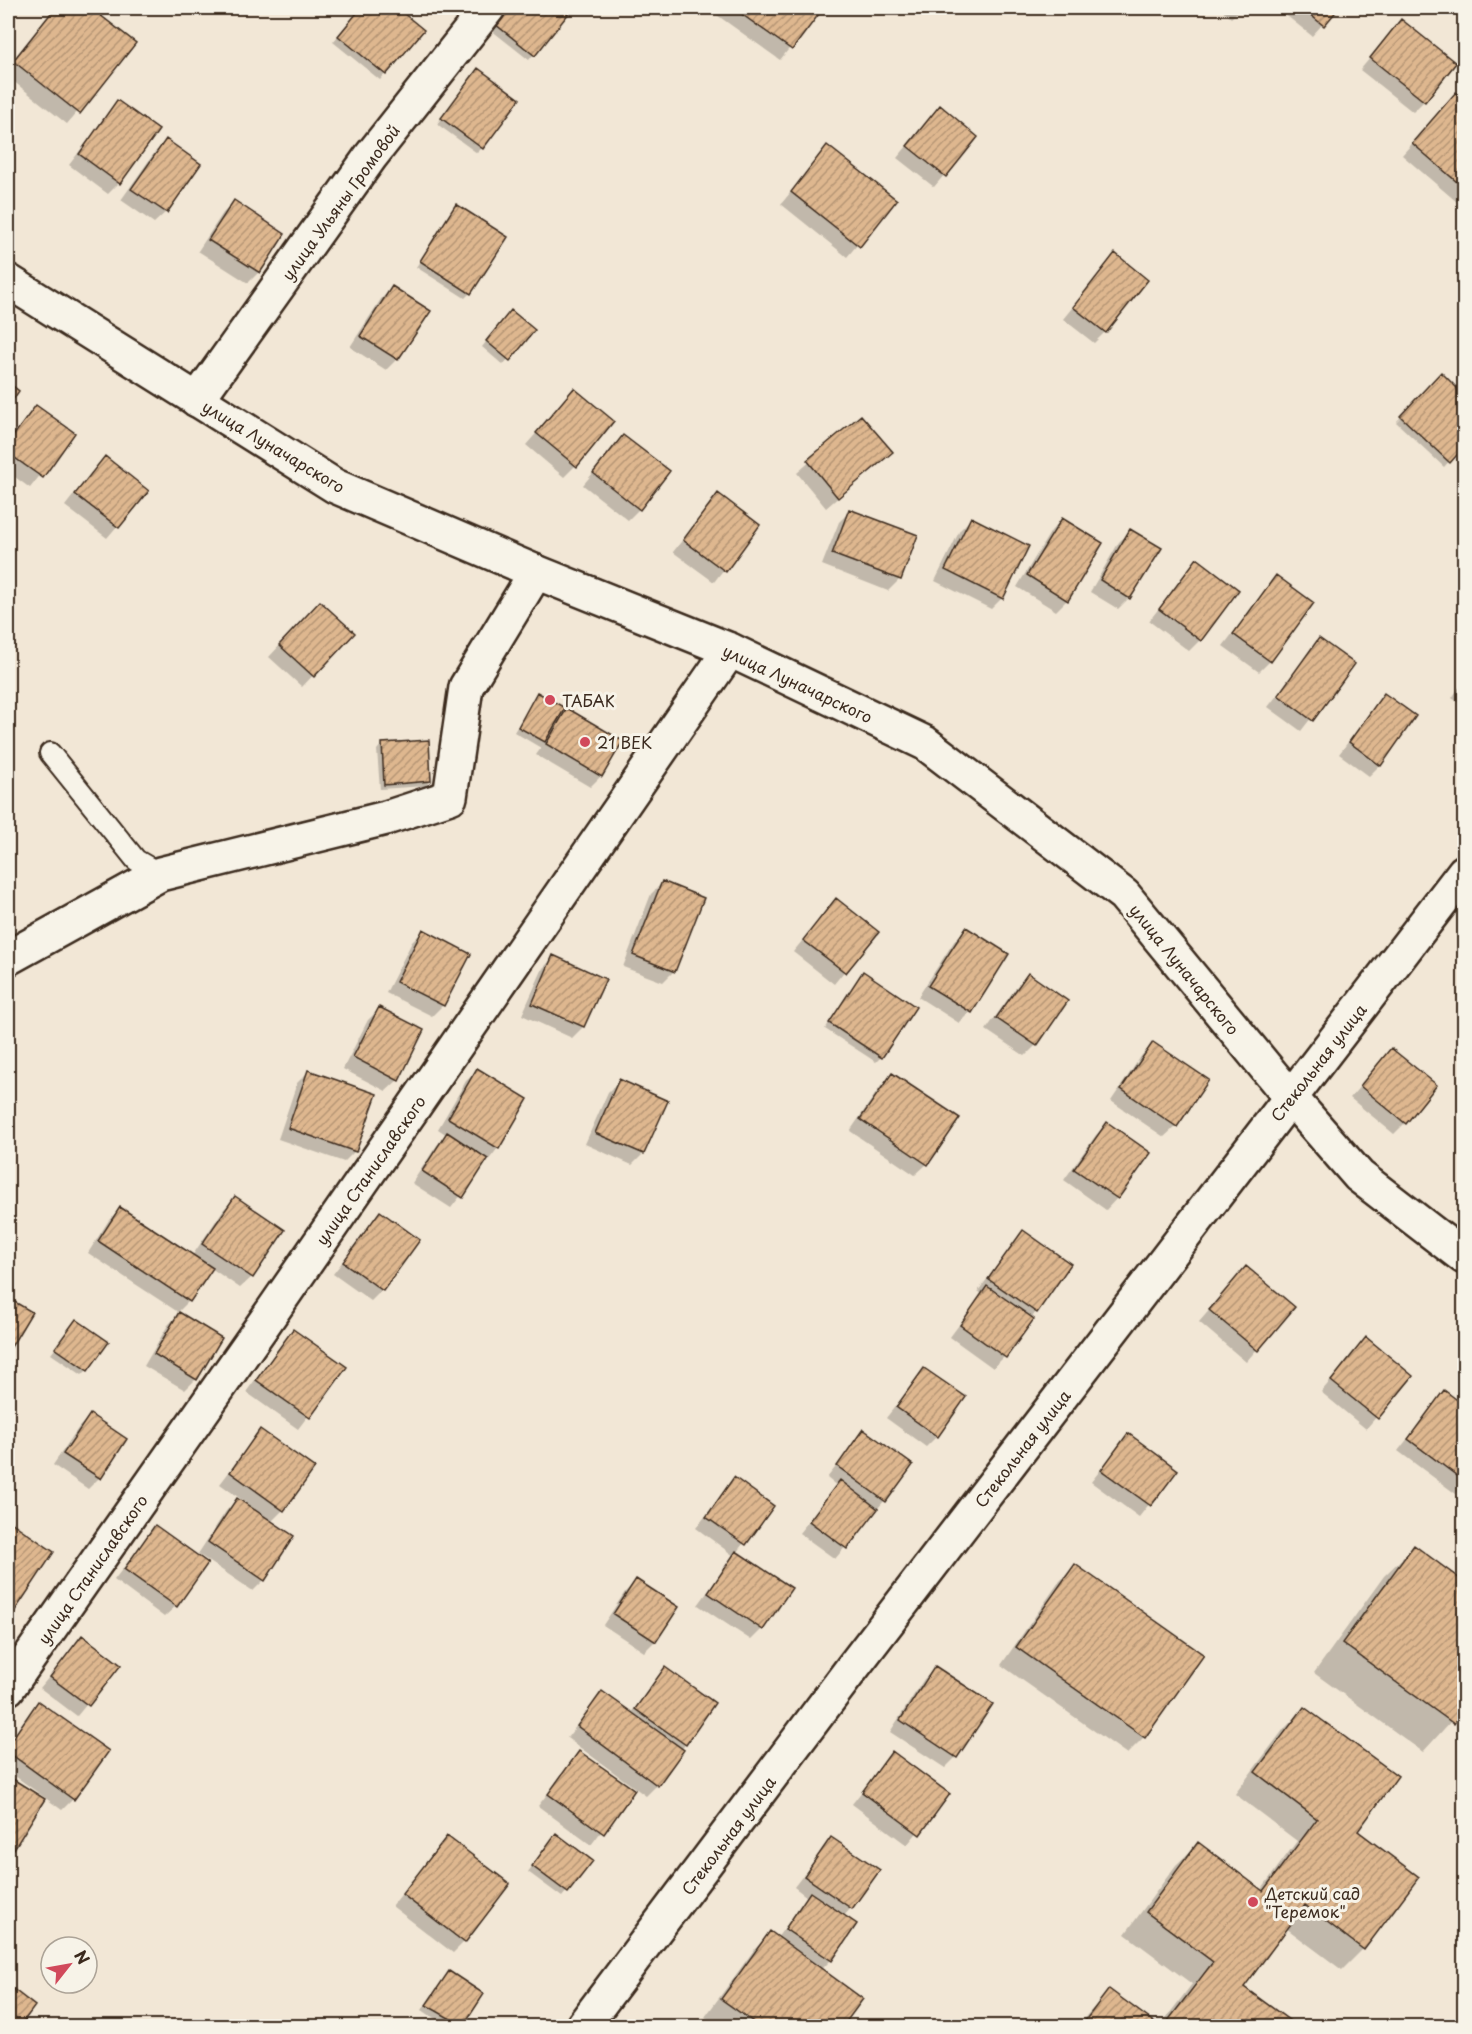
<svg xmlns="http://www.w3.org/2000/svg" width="1472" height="2034" viewBox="0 0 1472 2034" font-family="'Playpen Sans',sans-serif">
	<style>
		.shadow { fill: #0003 }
		.building { fill: url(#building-hatch); stroke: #3b2a1e; stroke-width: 1.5 }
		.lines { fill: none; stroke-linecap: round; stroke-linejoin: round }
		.lane-casing { stroke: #3b2a1e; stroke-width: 24 }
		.street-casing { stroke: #3b2a1e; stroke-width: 38 }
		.secondary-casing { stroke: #3b2a1e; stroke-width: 38 }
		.lane { stroke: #f7f3e8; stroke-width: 20 }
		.street { stroke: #f7f3e8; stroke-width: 33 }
		.secondary { stroke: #f7f3e8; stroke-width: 33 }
		.poi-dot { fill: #d1495b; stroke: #f7f3e8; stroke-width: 2 }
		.labels { text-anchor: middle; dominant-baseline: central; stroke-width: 6; stroke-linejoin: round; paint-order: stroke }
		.street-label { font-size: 16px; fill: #3b2a1e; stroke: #f7f3e8 }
		.poi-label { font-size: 16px; fill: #3b2a1e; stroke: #f7f3e8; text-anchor: start }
	</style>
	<defs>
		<pattern id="building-hatch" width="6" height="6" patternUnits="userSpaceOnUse" patternTransform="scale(1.5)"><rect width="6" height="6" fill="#deb78f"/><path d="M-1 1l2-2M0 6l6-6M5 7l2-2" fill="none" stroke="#b59574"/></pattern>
	</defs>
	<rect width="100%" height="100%" fill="#f2e7d6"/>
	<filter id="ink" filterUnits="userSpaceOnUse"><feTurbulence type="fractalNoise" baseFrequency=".0167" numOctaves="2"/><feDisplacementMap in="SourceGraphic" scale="12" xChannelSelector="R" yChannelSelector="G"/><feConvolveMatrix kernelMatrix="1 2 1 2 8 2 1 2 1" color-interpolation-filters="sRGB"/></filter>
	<g filter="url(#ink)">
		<path class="shadow" d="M55,8H89L134,44L67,124L8,77V67Z
			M361,8H394L422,30L380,80L333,42Z
			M500,8H571L529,60L486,26Z
			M707,8H816L820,10L780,60Z
			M1220,8H1242L1231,18Z
			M1277,8H1337L1312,36Z
			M1401,21L1424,101L1413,112L1360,70Z
			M473,75L482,148L477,153L437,124Z
			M1456,94L1464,102V194L1457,202L1402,155Z
			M117,102L119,183L108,194L69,165Z
			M940,107L976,137L934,187L897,158Z
			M166,141L199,164L166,212L154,223L121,200L155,152Z
			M828,147L895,200L847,257L781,204Z
			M234,202L259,272L248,283L198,251L223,213Z
			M457,206L470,293L465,298L416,267Z
			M1115,255L1105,332L1094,343L1063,319Z
			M392,288L397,359L386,370L350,347L381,299Z
			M506,317L533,330L503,365L482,347Z
			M1441,374L1464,397V445L1444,467L1396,422Z
			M574,390L575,466L564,477L526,445Z
			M36,407L73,434L30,488L8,472V441Z
			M861,417L891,452L826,508L797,473Z
			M623,437L639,509L628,520L583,485Z
			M94,469L147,491L107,538L65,506Z
			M718,495L758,525L714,582L673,552Z
			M850,511L916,536L899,580L888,591L822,565L839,522Z
			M971,519L1002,598L991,609L935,581L960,530Z
			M1062,519L1067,600L1056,611L1017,587L1051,531Z
			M1131,531L1129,598L1118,609L1090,592L1119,542Z
			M1197,560L1200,640L1189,651L1149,621Z
			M1276,577L1270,661L1259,672L1223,646Z
			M309,614L353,633L302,687L269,657Z
			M1320,640L1353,664L1301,731L1268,707Z
			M1464,680V707L1452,698Z
			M537,694L558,719L568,710L601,776L590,787L536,755L541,748L514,732Z
			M1384,695L1380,765L1369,776L1339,754Z
			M382,744L430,781L425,786L380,789L377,750Z
			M662,883L674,971L663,982L623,967L651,894Z
			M836,900L876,932L834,984L793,952Z
			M966,929L1007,954L970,1012L959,1023L918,997L955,940Z
			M423,931L443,1005L432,1016L386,993L412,942Z
			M554,957L583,1027L572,1038L522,1015L543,968Z
			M863,973L881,1057L876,1062L825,1029Z
			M1028,975L1036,1045L1025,1056L986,1030L1017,986Z
			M379,1009L398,1080L386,1091L343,1069L368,1020Z
			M1153,1044L1207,1080L1176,1126L1164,1137L1111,1101L1142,1055Z
			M1391,1050L1405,1123L1394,1134L1350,1098Z
			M478,1070L498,1148L451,1208L412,1183L437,1145L447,1135L438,1129L466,1081Z
			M309,1071L355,1151L344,1162L278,1139L297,1083Z
			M893,1075L927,1164L915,1175L850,1131L881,1086Z
			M619,1081L666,1102L643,1154L632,1165L585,1144L608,1092Z
			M1107,1124L1117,1198L1106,1210L1064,1180L1096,1135Z
			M235,1198L283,1231L252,1277L240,1288L211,1268L189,1301L178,1312L88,1253L109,1220L120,1209L192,1256L224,1209Z
			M380,1213L382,1290L371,1301L333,1274Z
			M1023,1232L1069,1265L1004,1357L993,1368L950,1337L982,1294L978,1291Z
			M1246,1268L1293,1307L1246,1362L1199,1322Z
			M8,1299L30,1313L8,1349Z
			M179,1314L196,1379L185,1390L144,1366L168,1325Z
			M76,1321L87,1370L82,1375L51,1354Z
			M293,1330L345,1367L298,1429L246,1392Z
			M1366,1339L1411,1376L1366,1429L1321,1392Z
			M924,1370L937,1436L926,1447L886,1418Z
			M1444,1392L1464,1407V1486L1456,1494L1398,1451Z
			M90,1416L99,1478L88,1489L53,1465L79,1427Z
			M261,1430L283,1510L271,1522L264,1580L253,1591L198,1554L226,1511L237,1500L244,1504L245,1502L220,1484Z
			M864,1431L911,1465L884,1501L835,1559L799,1533L837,1486L827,1478Z
			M1128,1435L1176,1470L1139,1517L1091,1482Z
			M735,1479L772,1506L736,1553L762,1629L751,1640L698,1605L734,1556L696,1528Z
			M8,1522L52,1552L8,1618Z
			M155,1527L176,1606L164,1617L114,1580Z
			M1414,1547L1464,1584V1707L1423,1752L1314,1673L1384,1576Z
			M1075,1566L1202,1655L1144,1737L1127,1754L1001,1665L1059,1582Z
			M636,1581L655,1641L644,1652L603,1625L625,1592Z
			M82,1637L119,1665L77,1716L40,1688Z
			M936,1668L956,1757L945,1768L890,1732L924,1679Z
			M665,1669L713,1704L657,1785L646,1796L567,1738L602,1693L630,1714Z
			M39,1703L73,1799L62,1810L8,1771V1742Z
			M1304,1709L1356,1831L1363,1949L1342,1970L1286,1928L1242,1987L1295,2026H1160L1192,1984L1125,1934L1176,1865L1198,1844L1260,1891L1297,1841L1235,1794L1283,1730Z
			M579,1753L632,1791L591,1845L538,1806Z
			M892,1753L948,1794L907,1845L852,1804Z
			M8,1777L43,1800L8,1853Z
			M447,1838L464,1942L453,1953L392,1906Z
			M832,1838L851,1908L843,1917L831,1960L821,1970L861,1999L842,2026H719L705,2017L754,1950L770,1933L777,1938L807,1897L794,1887Z
			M551,1840L591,1861L562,1897L528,1872Z
			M449,1973L482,1994L461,2026H446L422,2010Z
			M8,1987L33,2006L18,2026H8Z
			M1109,1991L1156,2026H1077Z"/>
		<path class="building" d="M55,8H91L136,43L80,114L13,61Z
			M361,8H397L424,30L386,75L338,36Z
			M499,8H573L535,56L490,20Z
			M733,8H819L822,10L792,50Z
			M1302,8H1339L1324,26Z
			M1401,19L1456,63L1425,102L1370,58Z
			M478,68L520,99L483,149L441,118Z
			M1456,92L1464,100V188L1412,143Z
			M117,100L159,130L120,184L79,154Z
			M940,105L978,137L946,177L907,146Z
			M166,139L201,164L167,213L131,189Z
			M827,145L897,200L860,247L791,192Z
			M234,200L285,234L260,273L208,240Z
			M456,204L508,237L471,294L420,261Z
			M1115,253L1148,280L1106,333L1073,307Z
			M392,286L431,311L398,360L360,336Z
			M511,310L535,330L510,361L486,341Z
			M1441,372L1464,395V447L1450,463L1400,416Z
			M8,382L19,391L8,407Z
			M574,388L614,421L577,467L536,433Z
			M36,405L75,433L43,478L8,453V443Z
			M861,415L893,452L838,498L807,460Z
			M623,435L670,471L640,510L593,473Z
			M105,456L149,491L119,528L75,494Z
			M718,493L760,525L726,572L683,540Z
			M849,509L918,535L901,580L832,554Z
			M971,517L1029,546L1003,599L945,570Z
			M1062,518L1103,543L1068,601L1027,575Z
			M1130,529L1162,548L1130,599L1100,580Z
			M1197,558L1239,590L1201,641L1159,609Z
			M1276,575L1314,603L1271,662L1233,634Z
			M320,601L355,633L314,677L279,645Z
			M1319,638L1355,664L1313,721L1278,695Z
			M537,692L565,708L545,742L518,727Z
			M1384,693L1416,716L1381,766L1349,742Z
			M567,708L623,741L602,777L546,744Z
			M429,740L431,781L384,785L382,743Z
			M662,881L704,898L675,972L633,955Z
			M836,898L879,932L846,973L803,940Z
			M966,927L1009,954L972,1013L928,986Z
			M423,929L471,954L444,1006L396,982Z
			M553,955L606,979L584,1027L532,1004Z
			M863,971L916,1007L882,1058L829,1023Z
			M1028,973L1068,1001L1037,1046L996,1018Z
			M379,1007L424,1030L399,1081L353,1057Z
			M1153,1042L1209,1080L1177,1127L1121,1089Z
			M1391,1048L1437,1085L1406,1124L1360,1086Z
			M477,1068L528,1099L499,1149L448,1118Z
			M308,1070L377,1094L356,1152L288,1128Z
			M892,1073L960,1118L928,1165L860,1119Z
			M619,1079L668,1101L644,1154L595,1133Z
			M1107,1122L1151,1153L1118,1199L1074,1169Z
			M447,1132L488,1159L463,1198L422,1171Z
			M235,1196L285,1230L253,1278L202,1244Z
			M120,1207L213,1268L190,1302L98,1241Z
			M380,1211L420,1240L383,1291L343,1262Z
			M1023,1230L1071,1264L1037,1313L988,1279Z
			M1246,1266L1295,1307L1258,1351L1209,1310Z
			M987,1286L1034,1319L1006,1358L960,1325Z
			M8,1298L32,1312L8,1352Z
			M179,1312L222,1338L197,1380L154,1354Z
			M76,1319L109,1342L88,1371L55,1348Z
			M293,1329L347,1367L310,1418L256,1380Z
			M1366,1337L1413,1376L1378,1419L1331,1381Z
			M924,1368L966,1397L938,1437L896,1407Z
			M1444,1390L1464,1405V1481L1408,1439Z
			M90,1414L127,1439L101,1479L63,1454Z
			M260,1429L315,1468L284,1511L230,1472Z
			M863,1429L913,1465L886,1502L837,1466Z
			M1128,1433L1178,1470L1151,1506L1101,1470Z
			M734,1477L774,1506L746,1545L706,1517Z
			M840,1480L878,1509L847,1549L809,1521Z
			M237,1498L294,1536L265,1581L208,1542Z
			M8,1520L54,1552L8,1621Z
			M155,1525L208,1563L177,1607L124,1569Z
			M1414,1545L1464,1582V1709L1454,1724L1342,1643Z
			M736,1551L792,1588L763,1630L708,1593Z
			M1075,1564L1204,1655L1145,1738L1016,1647Z
			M636,1579L679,1607L656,1642L613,1614Z
			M82,1635L121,1665L89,1706L50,1677Z
			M935,1666L993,1704L957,1758L900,1720Z
			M665,1667L715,1703L686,1745L635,1709Z
			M602,1691L684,1750L658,1786L577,1726Z
			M38,1701L109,1751L74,1800L8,1752V1745Z
			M1304,1707L1398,1776L1358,1831L1419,1877L1364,1950L1305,1905L1244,1987L1297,2026H1164L1213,1962L1146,1912L1198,1842L1263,1891L1317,1819L1255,1772Z
			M579,1751L635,1790L604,1834L548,1794Z
			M892,1751L950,1794L920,1835L862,1792Z
			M8,1776L45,1799L14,1849L8,1845Z
			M556,1833L593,1861L568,1893L532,1866Z
			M447,1836L510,1884L465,1943L402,1894Z
			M831,1837L880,1870L852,1909L804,1876Z
			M810,1892L857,1924L832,1961L785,1929Z
			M770,1931L863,1999L843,2026H759L721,1999Z
			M449,1971L484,1994L463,2026L426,2005Z
			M8,1985L35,2006L20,2026H8Z
			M1109,1989L1159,2026H1081Z"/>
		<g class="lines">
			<g class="lane-casing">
				<path id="lane" d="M50,753L136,860L160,874"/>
			</g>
			<g class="street-casing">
				<path id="street" d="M197,400L371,156L488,8
					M8,958L160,874L386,818L450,797L466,687L536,572
					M8,1688L260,1329L730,650
					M583,2026L853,1667L1464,872"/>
			</g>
			<g class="secondary-casing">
				<path id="secondary" d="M8,281L335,486L536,572L730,650L925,743L1124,895L1291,1098L1359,1176L1464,1257"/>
			</g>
			<use href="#lane" class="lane"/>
			<use href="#street" class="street"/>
			<use href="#secondary" class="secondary"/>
		</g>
	</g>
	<g class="poi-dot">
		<circle cx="550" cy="700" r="6"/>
		<circle cx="585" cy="742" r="6"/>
		<circle cx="1253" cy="1902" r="6"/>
	</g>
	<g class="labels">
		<g class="street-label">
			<text transform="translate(340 202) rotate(-54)">улица Ульяны Громовой</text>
			<text transform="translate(274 446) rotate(31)">улица Луначарского</text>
			<text transform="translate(798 683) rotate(25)">улица Луначарского</text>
			<text transform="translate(1185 969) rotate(51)">улица Луначарского</text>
			<text transform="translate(1318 1062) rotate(-52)">Стекольная улица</text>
			<text transform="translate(370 1170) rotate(-55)">улица Станиславского</text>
			<text transform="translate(1022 1448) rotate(-52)">Стекольная улица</text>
			<text transform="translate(92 1569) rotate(-55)">улица Станиславского</text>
			<text transform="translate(728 1835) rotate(-53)">Стекольная улица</text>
		</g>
		<g class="poi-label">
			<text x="562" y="700">ТАБАК</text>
			<text x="597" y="742">21 ВЕК</text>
			<text x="1265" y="1893">Детский сад<tspan x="1265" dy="18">"Теремок"</tspan></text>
		</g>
	</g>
	<rect width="1472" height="2034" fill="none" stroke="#f7f3e8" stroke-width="30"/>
	<rect x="15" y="15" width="1442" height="2004" fill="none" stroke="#3b2a1e" stroke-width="2" filter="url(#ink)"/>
	<g transform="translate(69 1965) rotate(59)"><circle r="28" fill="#f7f3e8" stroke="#aca397" stroke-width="1.5"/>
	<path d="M0-4.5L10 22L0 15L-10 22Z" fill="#d1495b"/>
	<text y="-9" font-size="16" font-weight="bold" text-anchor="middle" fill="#3b2a1e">N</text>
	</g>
</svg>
